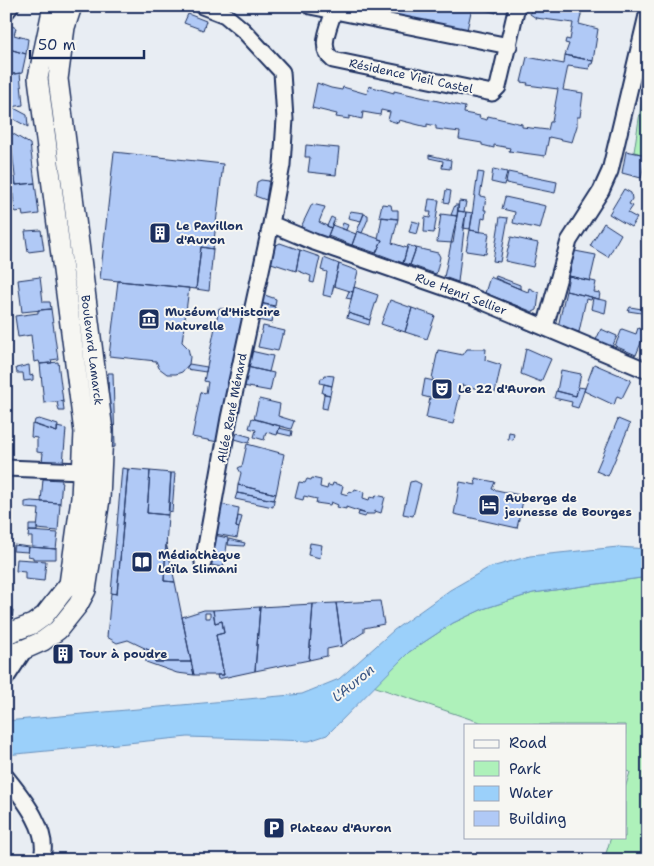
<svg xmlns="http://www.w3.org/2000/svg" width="654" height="866" viewBox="0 0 654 866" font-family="'Shantell Sans',sans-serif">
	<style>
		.green { fill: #aef1ba; stroke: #64908c }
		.water { fill: #9bd0fa; stroke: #6890bc }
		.building { fill: #b0c9f6; stroke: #1b2f5e; fill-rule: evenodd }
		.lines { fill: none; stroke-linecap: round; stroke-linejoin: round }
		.minor-casing { stroke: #1b2f5e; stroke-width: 19 }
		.major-casing { stroke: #1b2f5e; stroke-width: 22 }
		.minor { stroke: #f6f6f2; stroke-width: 15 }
		.major { stroke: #f6f6f2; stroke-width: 19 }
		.labels { text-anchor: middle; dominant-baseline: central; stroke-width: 4; stroke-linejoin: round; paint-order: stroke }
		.street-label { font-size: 12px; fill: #1b2f5e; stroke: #f6f6f2 }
		.poi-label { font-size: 12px; font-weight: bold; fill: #1b2f5e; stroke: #f6f6f2; text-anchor: start }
		.water-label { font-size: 14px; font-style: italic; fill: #3b5785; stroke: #f6f6f2 }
	</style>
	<rect width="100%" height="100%" fill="#e8edf3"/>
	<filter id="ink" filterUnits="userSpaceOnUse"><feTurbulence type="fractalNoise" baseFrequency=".02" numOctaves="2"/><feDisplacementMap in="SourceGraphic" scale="10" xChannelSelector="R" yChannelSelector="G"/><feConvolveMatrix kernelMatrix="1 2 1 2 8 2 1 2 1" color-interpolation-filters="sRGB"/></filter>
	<g filter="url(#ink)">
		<path class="green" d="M648,59V159L646,155L634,152Z
			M648,577V860H604L611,837H625V788L630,772L625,771V725H488L373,686L409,652L453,623L483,609L533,593Z"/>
		<path class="water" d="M618,547L648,549V577L533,593L483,609L453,623L409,652L327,735L309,741L188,737L6,755V721L302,694L339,679L394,630L450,590L488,568L530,556Z"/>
		<path class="building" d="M368,6H466L472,7L467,30L449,28L392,14L391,18L380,16L381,12L367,10Z
			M472,6H498L496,13Z
			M531,6H583L579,24L598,29L593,61L565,55L569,44L565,43L566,39L570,40L573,23L536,18L530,14Z
			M188,14L206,21L203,30L184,23Z
			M6,23L16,28L14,35L28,39L26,54L6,48Z
			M9,49L26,54L22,73L6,75Z
			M565,55L593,61L592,64H590L589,69L568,66L563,90L583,93L580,117H577V126L572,142L549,137L545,156L509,151L510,148L494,145V148L482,145V143L459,139L460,132L436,129V126L427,124V127L399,120L398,123L388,120L390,112L381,110L380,115L363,112L362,119L349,116V119L336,117L337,114L312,108L317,83L331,88L342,90L343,87L367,94L369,86L394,93V91L465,107L464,113L480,116L479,118L487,120L488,116L522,124V127L548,130L550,122H552L558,89L527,85L528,83L521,82L527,57L564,64Z
			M20,73L23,105L12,107L6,103V75Z
			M12,107L27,115L28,127L8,116Z
			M10,132L30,144L35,183L16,185Z
			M306,145L339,148L336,175L308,172L310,157H305Z
			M626,151L646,155L641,178L622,173Z
			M114,152L223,164L213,249L201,247L196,289L100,279Z
			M429,155L451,160L450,169L442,168L443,161L429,158Z
			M493,169L507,172L504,185L491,182Z
			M478,172L484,173L480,196L486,197L484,210H486L485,219L482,218L480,232L470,230Z
			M508,172L557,182L555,193L506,183Z
			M6,176L15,178L16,185L35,183L39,214L23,216L22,211L15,212L13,194L6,195Z
			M261,180L269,181L266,200L255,196L257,182Z
			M624,189L631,193L632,199L629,204L633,206L628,213L637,218L631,227L609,214Z
			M446,190L451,191L449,203L444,202Z
			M505,197L546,206L540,229L513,223L515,212L502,209Z
			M429,199L439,200L434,233L424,232L425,217L430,218L431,212H427Z
			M459,201L466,202L464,212L458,211Z
			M312,204L325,207L319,222L331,228L326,240L301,227Z
			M382,204L391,205L392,210H398V219L379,217Z
			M455,205H458L457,216L451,215Z
			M350,211L364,213L361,221L348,218Z
			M458,211L466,212L458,282L444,277Z
			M466,212L473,213L470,229L463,228Z
			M364,214L368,215V219L362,233L357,231Z
			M441,214L457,216L453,243L437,242Z
			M331,217L335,219L331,228L327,226Z
			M382,217L398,219L392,243L407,248L403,263L376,253L382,240L378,239Z
			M500,217L508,218L500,262L493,261Z
			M412,221L420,223L417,234L409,232Z
			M343,223L348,225L346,230L341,228Z
			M604,223L621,234L608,257L590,246Z
			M332,225L356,234L352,245L328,236Z
			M41,230L44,250L28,252L25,231Z
			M470,230L489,233L486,254L466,251Z
			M357,231L382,240L376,253L352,245Z
			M644,236L648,238V243L641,239Z
			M511,237L538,243L533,267L505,261Z
			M280,243L300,250L296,271L268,262L271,248Z
			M408,245L416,248L410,265L403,263Z
			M201,247L213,249L209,291L196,289Z
			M416,248L438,253L440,257L436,274L410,265Z
			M300,250L320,257L314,283L310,282L311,276L296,270Z
			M575,251L596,255L590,281L569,276Z
			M324,258L339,264L331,297L323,295L327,272L321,270Z
			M339,264L358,271L353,292L334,286Z
			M496,276L520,285V289L495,278Z
			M569,276L596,282L594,292L600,293L599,299L566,291Z
			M40,277L43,302H50L51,309L22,312L18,280Z
			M490,277L528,292L529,288L539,293L537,310L533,312L485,293Z
			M118,281L189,288L182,342L188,348L190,357L189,364L182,372L176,374H167L159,368L156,361L109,356Z
			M354,287L378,295L370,320L348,313Z
			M349,291L353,292L351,299L346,298Z
			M566,291L592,297L591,300L586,299L579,332L558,327Z
			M262,294L276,299L275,306L260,303Z
			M593,298L607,301L605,313L591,309Z
			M390,300L412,308L405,332L381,324Z
			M260,303L275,307L274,314L259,311Z
			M630,307L648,310V314L628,311Z
			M219,308L244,313L218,442L192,437L201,392L206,393L208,382L204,381Z
			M412,308L435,316L427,339L405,332Z
			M51,309L58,359L51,360L52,363L40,364L39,361L34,362L31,335L18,337L15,316L38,313V310Z
			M259,313L273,316L272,323L258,320Z
			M348,313L370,320L369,325L347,318Z
			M263,326L285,331L284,335H282L278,351L258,347Z
			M638,328L646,331L636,355L615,346L622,329L636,334Z
			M601,329L617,336L612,347L596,340Z
			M526,348L551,359L541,382L521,374Z
			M467,349H486L485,360L501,365L495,393L462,385L453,424L426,418L430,398L422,396L425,379L434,381L432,378L438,350L463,355Z
			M251,351L273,356L269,372L247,367Z
			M58,362L63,401L44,403L40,364Z
			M189,364L207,367L206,372L186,369Z
			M594,364L631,380L622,398L617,396L614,405L584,391Z
			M29,365L30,376L33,375V380L24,381L23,373H17L16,368Z
			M247,367L274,373L270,391L243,386Z
			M561,370L581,374L576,396L557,391Z
			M108,373H113L115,447L110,448Z
			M325,375L334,376L332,386L320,383L321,378H324Z
			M324,384L332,386L330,395L322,393Z
			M578,387L585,388L578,408L571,406L572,402L554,398L556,391L576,396Z
			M324,394L330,395L327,409L322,408Z
			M259,399L280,404L278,416L294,421L291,429L254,419Z
			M63,401L64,411H59L57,402Z
			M252,418L280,426L277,435L266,432L264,440L254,437L256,430L249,428Z
			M39,419L58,425L57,432L34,424L35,420Z
			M618,419L630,424L608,476L596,471Z
			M32,424L57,432V427L66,429L63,464L42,462L43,453L37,452V438L31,437Z
			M279,428L292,431L291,436L278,433Z
			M509,432L514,433L513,440L508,439Z
			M237,433L251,437L249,443L235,439Z
			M247,444L284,454L276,494L238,485L241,473L238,468L242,466Z
			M122,468L128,469L117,594L111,593Z
			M128,469L150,471L147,513L168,515L164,581L175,582L191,662H155L153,652L128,640L117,643L107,637L111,593L117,594Z
			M150,471L171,473L168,515L147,513Z
			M171,473H175L172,512L169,511Z
			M312,478L321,480L320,487L327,489L328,485L332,486L333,483L343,486L341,493L348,495L349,491L353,492L355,489L364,492L363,498L369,500L370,497L375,498L376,495L385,497L381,513L375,511L374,514H367L346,507V509L337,507L338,505L331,502L330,505L316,503L317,499L304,496L303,500L295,498L299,482L305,483L307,479L311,480Z
			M475,478L495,482L492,489L524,496L517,528L454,514L460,482L476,485Z
			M43,479L62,480L60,503L41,502Z
			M415,481L421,484L413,516L403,514L410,482Z
			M238,485L276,494L274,500L237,493Z
			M237,493L274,500L273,507L235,499Z
			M31,501L60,503L58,531L37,529L39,509L25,508V502Z
			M220,504L239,508L236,527L239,528L237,538L215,534Z
			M359,512L367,514L365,517L358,515Z
			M238,516L242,517L239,528L236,527Z
			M29,525H37V531H29Z
			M29,531L58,533L56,549L32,547V537H28Z
			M214,535L228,538L225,558L210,556Z
			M229,539L245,543L244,546L228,545Z
			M166,543L175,582L164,581Z
			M310,543L322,545L320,558L308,555Z
			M14,545L29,547L28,552L13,551Z
			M29,547L56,549V559H33V557L28,556Z
			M210,556L225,558L223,567L209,565Z
			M17,559L46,561L44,581L25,579V572L16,571Z
			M380,601L384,624L364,628V632L342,646L336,603Z
			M336,603L342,646L327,649V656L309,660L313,604Z
			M313,604L309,660L255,671L260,607Z
			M260,607L255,671L218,679L217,675H224L216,635L224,633L222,621L215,623L213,610Z
			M6,610H13L12,619L6,621Z
			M204,610H213L215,623L222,621L224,633L216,635L224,675H194L182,617ZM205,613H210V618H205Z
			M57 654a6 6 0 1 1 12 0a6 6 0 1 1-12 0Z
			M144,648L153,652L155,662H191L194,675L177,673L146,662Z"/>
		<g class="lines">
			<g class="minor-casing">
				<path id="minor" d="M202,6L225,15L243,30L282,72L285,119L282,165L271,224L229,418L203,563
					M310,6L509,46
					M335,6C332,23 316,47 333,60L492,93L498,87L517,6
					M6,12L11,6
					M271,224L314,242L472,297L648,371
					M545,327L569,241L601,191L610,171L648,11
					M6,468L82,471
					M6,678L25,649
					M6,777C22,797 52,833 41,860"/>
			</g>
			<g class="major-casing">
				<path id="major" d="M6,634L33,624L44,616L69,584L81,498L84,432L38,78L53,6
					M6,654L25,649L43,641L58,630L78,605L86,590L100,499L103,431L58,79L65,27L72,6"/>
			</g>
			<use href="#minor" class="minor"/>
			<use href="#major" class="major"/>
		</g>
	</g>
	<defs>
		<g id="building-square" transform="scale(1.125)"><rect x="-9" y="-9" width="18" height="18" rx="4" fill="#1b2f5e" stroke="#f6f6f2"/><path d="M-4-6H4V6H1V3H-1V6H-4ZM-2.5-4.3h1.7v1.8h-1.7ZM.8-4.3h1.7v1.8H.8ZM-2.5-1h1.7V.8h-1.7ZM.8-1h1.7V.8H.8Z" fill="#fff"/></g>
		<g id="museum-square" transform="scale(1.125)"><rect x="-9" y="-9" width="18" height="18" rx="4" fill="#1b2f5e" stroke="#f6f6f2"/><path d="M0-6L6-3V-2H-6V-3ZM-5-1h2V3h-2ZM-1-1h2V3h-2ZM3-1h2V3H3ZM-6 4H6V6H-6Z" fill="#fff"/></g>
		<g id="theatre-square" transform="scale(1.125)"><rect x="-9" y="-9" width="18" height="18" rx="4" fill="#1b2f5e" stroke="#f6f6f2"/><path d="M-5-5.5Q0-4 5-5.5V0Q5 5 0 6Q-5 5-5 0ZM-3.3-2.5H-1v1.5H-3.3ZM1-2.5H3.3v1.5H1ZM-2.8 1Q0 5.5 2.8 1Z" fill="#fff"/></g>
		<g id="hotel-square" transform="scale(1.125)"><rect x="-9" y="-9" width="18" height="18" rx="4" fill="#1b2f5e" stroke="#f6f6f2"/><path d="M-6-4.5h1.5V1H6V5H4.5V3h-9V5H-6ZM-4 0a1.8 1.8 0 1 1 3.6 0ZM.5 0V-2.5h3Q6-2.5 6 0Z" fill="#fff"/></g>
		<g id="library-square" transform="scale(1.125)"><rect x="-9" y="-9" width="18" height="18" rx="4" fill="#1b2f5e" stroke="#f6f6f2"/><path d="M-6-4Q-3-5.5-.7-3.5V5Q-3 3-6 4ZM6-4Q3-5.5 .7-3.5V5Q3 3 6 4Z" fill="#fff"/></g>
		<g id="parking-square" transform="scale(1.125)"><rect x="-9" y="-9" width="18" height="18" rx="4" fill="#1b2f5e" stroke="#f6f6f2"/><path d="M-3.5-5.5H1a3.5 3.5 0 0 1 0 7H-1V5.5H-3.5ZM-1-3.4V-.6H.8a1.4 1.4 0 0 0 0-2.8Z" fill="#fff"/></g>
	</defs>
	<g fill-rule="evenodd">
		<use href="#building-square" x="160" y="233"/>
		<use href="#museum-square" x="149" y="319"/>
		<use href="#theatre-square" x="442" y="389"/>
		<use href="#hotel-square" x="489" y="505"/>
		<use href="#library-square" x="142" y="562"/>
		<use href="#building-square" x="63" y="654"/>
		<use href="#parking-square" x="274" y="828"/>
	</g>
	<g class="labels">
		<g class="street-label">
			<text transform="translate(411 76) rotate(12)">Résidence Vieil Castel</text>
			<text transform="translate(461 294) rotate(21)">Rue Henri Sellier</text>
			<text transform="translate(92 350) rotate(83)">Boulevard Lamarck</text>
			<text transform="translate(232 408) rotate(-79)">Allée René Ménard</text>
		</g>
		<g class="poi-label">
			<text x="176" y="226">Le Pavillon<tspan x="176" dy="14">d'Auron</tspan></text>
			<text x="165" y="312">Muséum d'Histoire<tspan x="165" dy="14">Naturelle</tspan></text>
			<text x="458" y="389">Le 22 d'Auron</text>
			<text x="505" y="498">Auberge de<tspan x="505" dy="14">jeunesse de Bourges</tspan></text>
			<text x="158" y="555">Médiathèque<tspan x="158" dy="14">Leïla Slimani</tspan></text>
			<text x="79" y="654">Tour à poudre</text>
			<text x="290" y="828">Plateau d'Auron</text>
		</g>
		<g class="water-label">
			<text transform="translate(353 683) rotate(-39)">L'Auron</text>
		</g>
	</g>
	<rect width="654" height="866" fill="none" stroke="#f6f6f2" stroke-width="25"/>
	<rect x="12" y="12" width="629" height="841" fill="none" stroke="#1b2f5e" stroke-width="2" filter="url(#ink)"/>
	<rect x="464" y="724" width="162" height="115" fill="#f6f6f2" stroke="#9ea6b7"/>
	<rect x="474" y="740" width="25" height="8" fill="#f6f6f2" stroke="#9ea6b7"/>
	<text x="509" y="748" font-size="15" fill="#1b2f5e">Road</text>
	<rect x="474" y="761" width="25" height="15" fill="#aef1ba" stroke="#9ea6b7"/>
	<text x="509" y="774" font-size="15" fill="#1b2f5e">Park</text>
	<rect x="474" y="786" width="25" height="15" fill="#9bd0fa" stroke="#9ea6b7"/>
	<text x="509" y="798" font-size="15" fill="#1b2f5e">Water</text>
	<rect x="474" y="811" width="25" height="15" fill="#b0c9f6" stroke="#9ea6b7"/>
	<text x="509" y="824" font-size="15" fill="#1b2f5e">Building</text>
	<path d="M30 50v8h114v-8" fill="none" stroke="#1b2f5e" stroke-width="2.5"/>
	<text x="38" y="50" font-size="15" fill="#1b2f5e" stroke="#f6f6f2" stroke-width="4" paint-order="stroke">50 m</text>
</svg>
